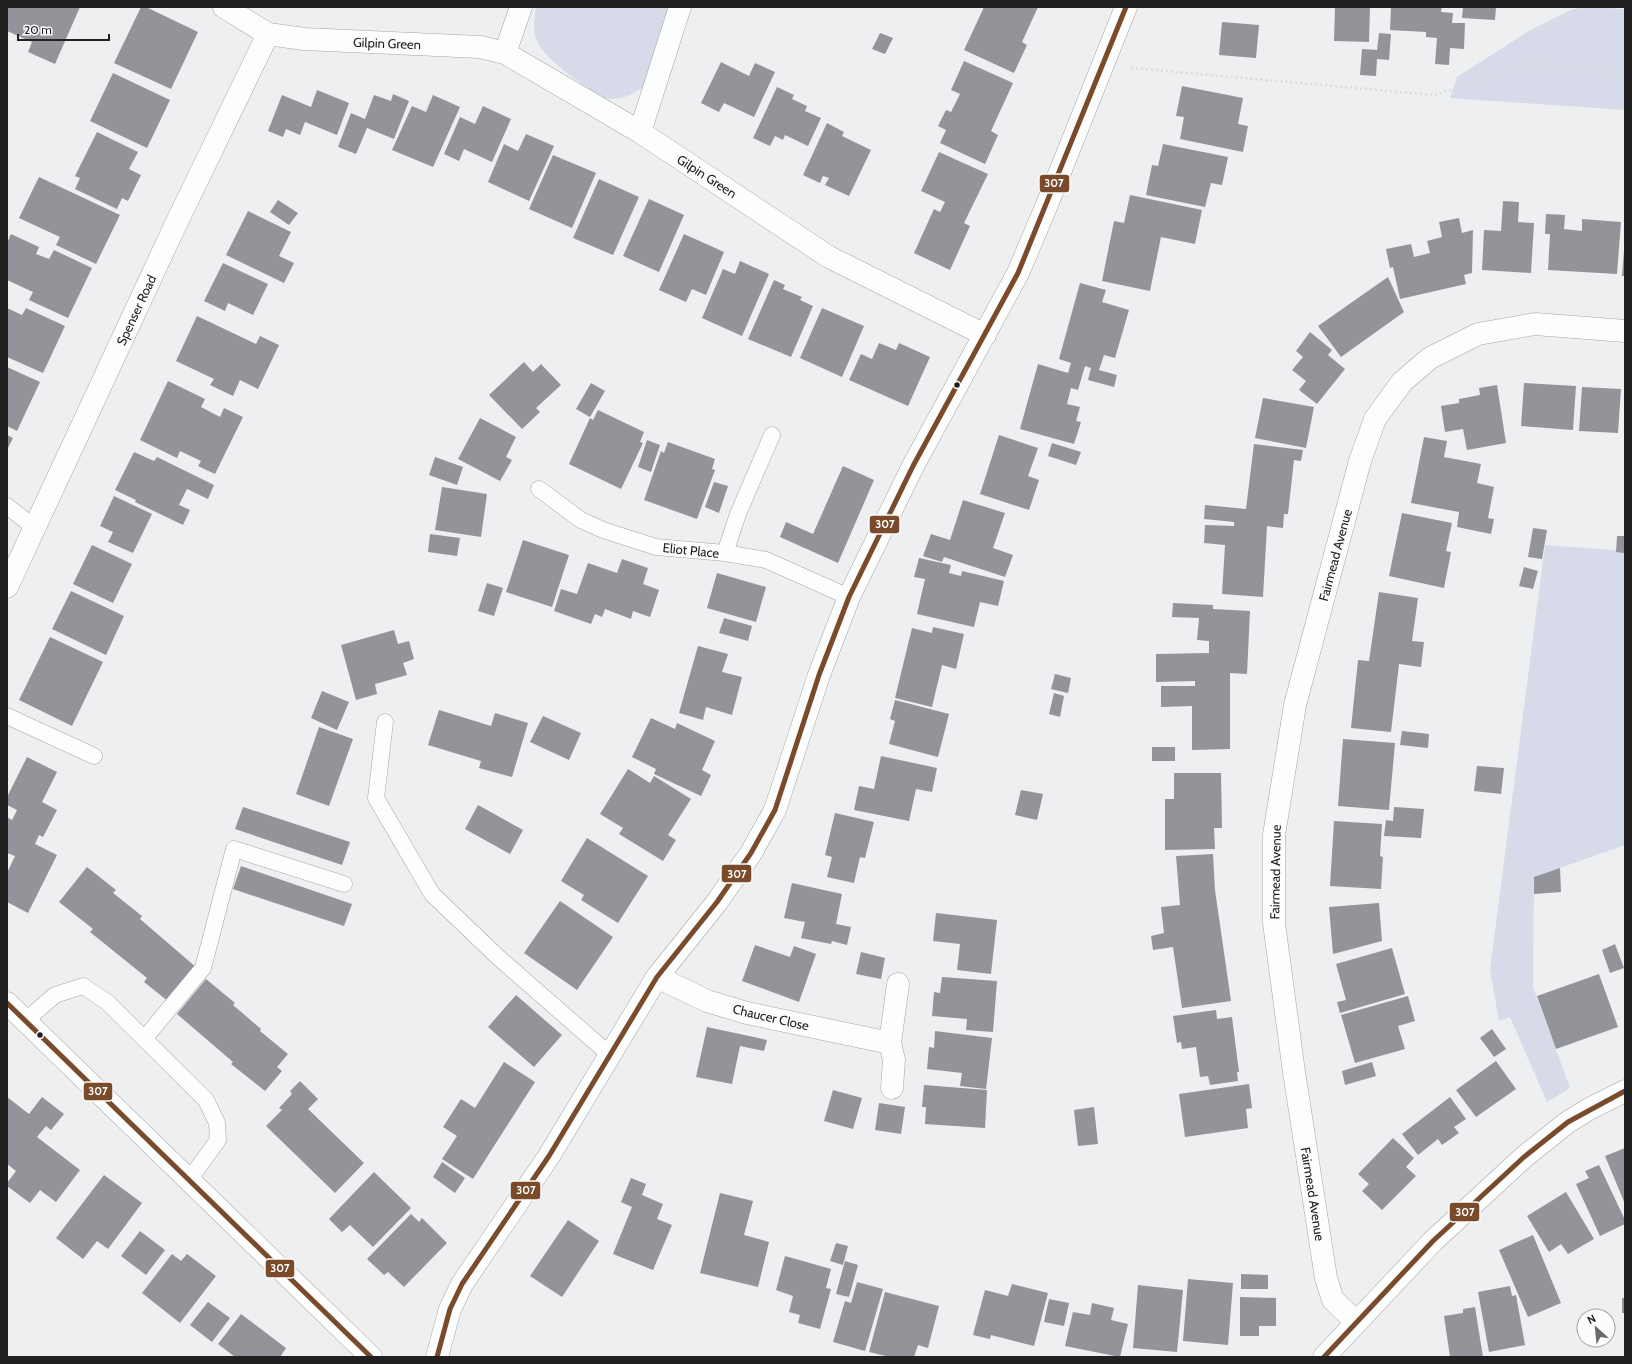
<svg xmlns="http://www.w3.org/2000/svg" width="1632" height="1364" viewBox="0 0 1632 1364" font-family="Cabin,sans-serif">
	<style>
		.green { fill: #d7dbe9 }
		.building { fill: #92949a }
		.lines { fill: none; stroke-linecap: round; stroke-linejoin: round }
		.lane-casing { stroke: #a4a5a6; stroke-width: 17 }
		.street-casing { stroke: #a4a5a6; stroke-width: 23 }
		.secondary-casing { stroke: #a4a5a6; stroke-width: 23 }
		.path { stroke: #dadbdc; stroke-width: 2.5; stroke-dasharray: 2 3; stroke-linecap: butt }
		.lane { stroke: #fcfdfd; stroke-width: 16 }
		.street { stroke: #fcfdfd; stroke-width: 22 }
		.secondary { stroke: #fcfdfd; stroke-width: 22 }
		.bus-1-casing { stroke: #fbfcfe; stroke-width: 8 }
		.bus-1 { stroke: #7a4b2a; stroke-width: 5 }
		.bus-dot { fill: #212122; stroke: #fbfcfe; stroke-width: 1.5 }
		.labels { text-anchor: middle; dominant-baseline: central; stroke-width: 4; stroke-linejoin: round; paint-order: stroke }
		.street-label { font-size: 13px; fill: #212122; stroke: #fbfcfe }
		.line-badge { stroke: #fbfcfe; stroke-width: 1.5 }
		.badge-label { font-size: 11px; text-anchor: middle; font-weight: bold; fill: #fff }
	</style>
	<rect width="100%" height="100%" fill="#eeeff0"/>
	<path class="green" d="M536,7H671L643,87C629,97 617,102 600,97C581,82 544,61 536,38C532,28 535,17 536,7Z
		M1591,7L1625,9V110L1450,98L1457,77L1529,31L1573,9Z
		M1545,545L1625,551V845L1534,877L1533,987L1570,1088L1547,1102L1510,1017L1499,1021L1490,970Z"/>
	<path class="building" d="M7,7H80L55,64L28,52L32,42L7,31Z
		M141,7H146L198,32L171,89L114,63Z
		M984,7H1038L1022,42L1027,45L1014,73L964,50Z
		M1335,7H1370L1369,42L1334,41Z
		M1391,7H1442L1441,12L1453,13L1452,23H1465L1464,49L1450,48L1449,65L1435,64L1437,38L1426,37V32L1390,30Z
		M1463,7H1496L1495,20L1462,18Z
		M1222,22L1259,25L1256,58L1219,55Z
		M880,33L893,38L885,54L872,49Z
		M1379,33L1391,34L1389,60L1377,59L1376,76L1360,75L1362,49L1377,50Z
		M964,61L1013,83L991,131L998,135L985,164L940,143L946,130L938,126L946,110L951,112L960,94L951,90Z
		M721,62L749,76L755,63L775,72L754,117L724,103L719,112L701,103Z
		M113,73L170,100L147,148L90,121Z
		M1182,86L1243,98L1238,124L1248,126L1243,152L1180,139L1184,117L1176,116Z
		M777,87L794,95L792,99L807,106L805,111L821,118L808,146L785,135L783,140L775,136L770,146L753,138Z
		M317,90L349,103L337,135L305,122L300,135L286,129L283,137L268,131L282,95L311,107Z
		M393,94L409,101L394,139L367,128L356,154L338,147L351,113L365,119L374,95L391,101Z
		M433,95L460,107L433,167L392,150L412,106L426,112Z
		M483,106L511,119L492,162L464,149L459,161L444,154L460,117L475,124Z
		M827,123L844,132L842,136L871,150L849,196L825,185L829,178L823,176L820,183L803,175Z
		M97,132L138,152L129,169L141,175L128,201L122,198L117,209L75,189L80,178L75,176Z
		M526,134L554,146L529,201L488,182L504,144L518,151Z
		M1163,144L1228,157L1222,185L1211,183L1205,207L1146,195L1152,165L1158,166Z
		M939,152L988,174L964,223L970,226L950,270L914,253L934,209L940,212L945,202L921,191Z
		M553,155L596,173L572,228L529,209Z
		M39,177L120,215L96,264L56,245L60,237L19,218Z
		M599,179L639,197L613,255L573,238Z
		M1130,195L1202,210L1195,244L1161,237L1150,291L1102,281L1114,221L1124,223Z
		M649,199L684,215L659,272L623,256Z
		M278,200L298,213L289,225L270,212Z
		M1503,201L1519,202L1518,222L1534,223L1531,273L1482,270L1484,230L1501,231Z
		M248,211L291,232L279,256L294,263L284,283L226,255Z
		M1546,214L1565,215L1564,229L1582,231V219L1621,222L1617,274L1548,270L1550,234H1545Z
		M1459,218L1462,233L1473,230L1472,273L1464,275L1466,284L1400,299L1393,267L1390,268L1386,249L1411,244L1414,257L1430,253L1427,241L1442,237L1439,222Z
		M11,234L39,247L36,254L49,259L54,250L92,268L68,318L29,300L33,292L7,280V243Z
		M684,234L724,252L706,295L692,289L686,302L659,290Z
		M1624,251H1625V276H1622Z
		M740,261L769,274L742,336L702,318L723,269L735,274Z
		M223,263L268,284L253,315L228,303L225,311L204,301Z
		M1388,277L1404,312L1341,357L1318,326Z
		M774,280L785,285L783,289L802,297L800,300L813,306L791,357L748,339Z
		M1080,283L1106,290L1102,302L1129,310L1115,358L1104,355L1099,370L1117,375L1114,387L1088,380L1091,368L1085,366L1078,390L1071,388L1067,404L1080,407L1076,421L1081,422L1074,444L1020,429L1038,364L1068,373L1071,363L1059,359Z
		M7,308L22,315L26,308L65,326L43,373L7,357Z
		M822,308L864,326L842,377L800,358Z
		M197,316L256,344L260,336L279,345L258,389L240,380L233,396L210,385L214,379L176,361Z
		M1310,332L1332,350L1328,355L1345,369L1317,404L1299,390L1306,381L1292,370L1303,357L1296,351Z
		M879,343L896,350L899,343L930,357L908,406L849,380L861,354L872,359Z
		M524,362L533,372L541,364L561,385L536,408L540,412L522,429L489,395Z
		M7,367L40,382L17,431L7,426Z
		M168,381L205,399L201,407L220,417L224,408L243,417L215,474L198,466L201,461L180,451L177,458L140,440Z
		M591,383L605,391L590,417L576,409Z
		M1524,383L1576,386L1573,430L1521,426Z
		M1497,385L1506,443L1467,450L1463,429L1445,432L1441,406L1459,403V399L1480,395L1479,388Z
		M1582,387L1621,389L1618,433L1579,431Z
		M1263,398L1314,407L1306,448L1255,438Z
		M598,410L644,432L640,442L643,443L621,489L569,464L590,418L593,420Z
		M480,418L516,437L506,457L512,460L500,481L458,459Z
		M7,435L13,438L7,450Z
		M999,435L1038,448L1028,476L1039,480L1029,510L980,494Z
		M1424,437L1447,441L1444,457L1481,464L1477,483L1494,487L1488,518L1494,519L1491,534L1457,527L1459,512L1411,503Z
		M647,440L660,445L651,472L638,467Z
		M668,442L715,459L712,469L715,470L697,519L644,500L661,451L664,453Z
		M1052,443L1081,452L1076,465L1048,456Z
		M1254,444L1303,450L1301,461L1294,460L1288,514H1284L1283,528L1267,526L1263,597L1222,594L1225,545L1204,543L1205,525L1234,526V522L1204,519L1205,505L1246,509Z
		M134,452L154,461L157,457L214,485L208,499L187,489L179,505L190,510L183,525L135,502L136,500L115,490Z
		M435,457L463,467L457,485L429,475Z
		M843,466L874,480L838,563L780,537L786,522L813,534Z
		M714,482L728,486L719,513L705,507Z
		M442,487L487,494L481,537L435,530Z
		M114,496L152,514L133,553L108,542L113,532L100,526Z
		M963,500L1005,513L993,548L1013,555L1005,577L944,557L942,562L923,556L931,534L950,540Z
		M1402,513L1452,523L1446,551L1451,552L1444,588L1389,576Z
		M1533,528L1547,530L1542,559L1528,557Z
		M430,534L460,538L457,556L428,552Z
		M1617,536H1625V553L1616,552Z
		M523,540L569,555L552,607L506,592Z
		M92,545L132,564L113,603L73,584Z
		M919,558L951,565L949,573L961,576L962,571L1004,581L998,606L980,602L974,627L917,614L925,579L914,577Z
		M622,559L648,568L643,584L659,590L650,617L633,611L631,619L605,609L602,617L595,614L591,624L554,611L561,589L577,594L588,563L617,573Z
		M1524,567L1538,571L1533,589L1519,586Z
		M717,573L766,587L756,622L707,608Z
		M487,583L503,588L494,616L478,611Z
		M71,591L124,616L106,655L52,629Z
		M1379,592L1418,598L1412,641L1424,642L1421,667L1399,664L1391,732L1351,728L1358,660L1369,661Z
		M1173,603L1213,605V609L1250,611L1247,674L1230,673V749L1192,750V706L1161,707V686H1195V681L1156,682V654L1209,653V641L1197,640L1199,618L1172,617Z
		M724,618L752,626L748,641L719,633Z
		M933,627L964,634L956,669L942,665L932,707L895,698L912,628L932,633Z
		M394,630L398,644L409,641L414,659L403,663L407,675L375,684L377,694L356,700L341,645Z
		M50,637L103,662L72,726L19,700Z
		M698,646L728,654L722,672L742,677L732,715L706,707L703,720L679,713Z
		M1055,674L1071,678L1068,693L1051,689Z
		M322,691L349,702L337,730L311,718Z
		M1054,693L1064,696L1060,717L1049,714Z
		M895,700L949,714L938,757L889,744L895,721L890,719Z
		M439,710L491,726L495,713L528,723L512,777L479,768L481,761L428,745Z
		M543,716L581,733L569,760L530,742Z
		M651,718L675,729L677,723L715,741L702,770L711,775L701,796L654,774L656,769L632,757Z
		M319,727L353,739L329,806L296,794Z
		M1402,731L1429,734L1428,748L1400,745Z
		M1343,739L1395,743L1389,810L1338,806Z
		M1152,747H1175V761H1152Z
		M881,756L937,768L932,792L916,789L909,821L854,810L859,786L874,789Z
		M27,757L57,772L42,802L57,810L43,837L39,835L35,844L57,855L28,913L7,902V873L15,856L7,853V817L12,820L17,810L7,805V797Z
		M1477,766L1504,768L1501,794L1474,791Z
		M628,769L650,783L654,776L691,799L668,835L676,840L663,861L619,834L623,828L600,814Z
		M1174,773H1221L1222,828H1214L1215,849L1165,850V799H1174Z
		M1021,790L1043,794L1037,820L1015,815Z
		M478,805L523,830L510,854L465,829Z
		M243,807L350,842L342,865L235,829Z
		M1394,807L1424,809L1421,838L1384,836L1386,820L1393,821Z
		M835,813L874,822L865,858L860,857L854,883L827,877L832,857L825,855Z
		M1334,821L1382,824L1380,856L1383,857L1381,889L1330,886Z
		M587,838L648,876L618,923L581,900L584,895L561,881Z
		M1213,854L1215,890L1231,1001L1182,1008L1173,947L1153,950L1151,936L1164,933L1161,907L1180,905L1176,856Z
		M241,866L352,904L344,926L233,889Z
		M87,867L116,890L113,893L142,916L140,919L197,968L169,1002L144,982L147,978L90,932L93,929L59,902Z
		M1560,868L1561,892L1534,894V877Z
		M792,883L842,894L836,924L851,927L847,945L832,941L831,944L801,938L805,922L784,918Z
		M560,901L613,937L577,990L524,953Z
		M1379,903L1382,941L1333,954L1329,907Z
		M936,913L997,920L991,974L957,970L960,944L933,941Z
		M1615,944L1624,968L1610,973L1602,950Z
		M755,945L790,957L794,946L816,954L799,1002L742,981Z
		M1392,948L1405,994L1340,1013L1337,1002L1346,1000L1336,964Z
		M861,952L885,958L881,979L856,974Z
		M1599,974L1618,1027L1556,1049L1537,996Z
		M942,977L997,981L993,1032L966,1030L967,1019L932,1016L934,992L940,993Z
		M206,979L235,1003L233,1005L261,1029L260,1031L288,1054L277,1067L282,1071L265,1091L231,1064L233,1062L177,1014Z
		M516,995L562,1035L534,1067L488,1027Z
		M1408,996L1415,1021L1398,1026L1405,1049L1355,1063L1341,1015Z
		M1216,1010L1217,1019L1232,1017L1239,1072H1237L1238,1081L1210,1085L1208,1076L1200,1077L1196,1047L1182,1049L1181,1042L1177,1043L1173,1016Z
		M707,1027L767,1040L764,1051L740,1046L732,1084L696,1077Z
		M1492,1029L1506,1049L1494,1057L1480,1038Z
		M935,1031L992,1038L986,1089L960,1086L962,1073L927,1069L929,1047L934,1048Z
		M1496,1061L1516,1089L1476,1117L1456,1090Z
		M504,1062L535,1082L473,1179L442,1159L457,1136L443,1127L461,1099L475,1108Z
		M1372,1062L1376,1076L1345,1085L1342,1071Z
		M300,1081L318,1099L308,1109L364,1163L335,1193L266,1126L282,1110L279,1108L292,1094L290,1091Z
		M1249,1084L1252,1108L1246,1109L1248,1128L1185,1137L1179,1094Z
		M924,1085L987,1090L985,1128L925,1124L926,1107H922Z
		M833,1090L862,1098L853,1129L824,1121Z
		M7,1097L29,1114L42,1097L64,1114L51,1130L46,1126L37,1137L80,1170L56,1202L40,1190L30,1203L7,1186V1183L16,1171L7,1164Z
		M1450,1097L1466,1119L1454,1127L1459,1133L1442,1145L1438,1139L1418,1155L1402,1134Z
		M879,1103L905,1107L901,1134L875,1130Z
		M1094,1107L1098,1144L1078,1146L1074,1110Z
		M1393,1138L1414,1158L1406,1167L1416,1176L1382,1210L1362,1191L1369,1184L1358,1174Z
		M1625,1148V1204L1605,1156Z
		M442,1162L465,1178L455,1193L433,1177Z
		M1599,1165L1625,1220V1224L1600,1236L1576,1184L1589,1178L1585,1171Z
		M374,1172L411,1208L373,1247L350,1225L342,1232L329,1219Z
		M104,1175L142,1203L108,1249L97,1241L83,1259L56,1238Z
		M631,1178L646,1184L642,1195L663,1204L657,1219L672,1225L653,1270L613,1254L632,1207L621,1202Z
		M1566,1192L1594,1239L1568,1254L1561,1244L1549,1252L1527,1216Z
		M720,1193L753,1201L744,1235L769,1242L758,1287L700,1273Z
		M411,1214L419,1222L422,1218L447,1243L404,1287L388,1272L384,1275L367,1259Z
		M568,1220L599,1241L562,1297L530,1276Z
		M140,1231L165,1250L146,1275L121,1256Z
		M1533,1235L1561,1303L1528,1317L1499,1250Z
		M836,1243L848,1246L843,1265L830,1261Z
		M172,1254L181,1261L187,1254L216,1276L180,1323L142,1293Z
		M785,1256L831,1269L826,1288L831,1289L820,1329L798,1323L800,1315L789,1312L793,1296L776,1290Z
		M845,1261L858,1265L849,1297L836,1294Z
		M1241,1274L1268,1275V1289H1241Z
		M1188,1279L1233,1283L1228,1345L1183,1341Z
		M857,1282L883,1289L865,1351L833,1342L845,1301L851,1303Z
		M1012,1284L1048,1293L1034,1346L991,1335L990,1339L973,1335L985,1290L1008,1296Z
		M1138,1285L1183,1290L1177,1352L1133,1348Z
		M1510,1286L1512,1296L1516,1295L1525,1345L1489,1352L1478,1292Z
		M885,1292L939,1306L928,1348L918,1345L914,1357H890L869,1352Z
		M1240,1297L1276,1298V1326H1259V1336H1240Z
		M1622,1298H1625V1313H1622Z
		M1049,1299L1069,1303L1064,1326L1044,1322Z
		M208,1302L230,1318L212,1342L190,1325Z
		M1092,1303L1114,1308L1111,1320L1128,1324L1120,1357L1065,1346L1073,1312L1090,1315Z
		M1475,1307L1483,1357H1450L1444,1316L1463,1313V1309Z
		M241,1314L286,1348L280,1357H235L218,1344Z"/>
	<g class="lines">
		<g class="lane-casing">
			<path id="lane" d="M539,489L581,520L603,530L656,547L725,553L766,560L849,597
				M7,506L35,528
				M725,553L738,514L772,435
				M7,716L94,756
				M385,722L376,798L432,894L499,958L610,1055
				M25,1021L55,995L83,986L107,1002L206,1100L217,1123L218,1140L189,1180
				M144,1039L203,968L234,849L344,884"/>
		</g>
		<g class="street-casing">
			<path id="street" d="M224,7L268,34L304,39L480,47L505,53
				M521,7L505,53L640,132L829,257L985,335
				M640,132L680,7
				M7,587L174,228L268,34
				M657,977L707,1001L747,1013L890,1043
				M892,1088L894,1060L890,1043L898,984
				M1356,1322L1333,1300L1326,1278L1294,1072L1274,923V835L1295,705L1360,461L1375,419L1402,382L1430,358L1478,334L1535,324L1625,331
				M437,1357L450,1309L462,1284L549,1156L657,977L717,902L751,853L775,810L819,675L849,597L913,466L1018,273L1046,207L1126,7"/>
		</g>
		<g class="secondary-casing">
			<path id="secondary" d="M7,1003L371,1357
				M1324,1357L1433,1241L1524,1157L1568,1122L1589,1109L1625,1091"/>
		</g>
		<path class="path" d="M1131,68L1434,95L1532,63L1625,75
			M1518,868L1513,992L1557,1098"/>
		<use href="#lane" class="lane"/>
		<use href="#street" class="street"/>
		<use href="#secondary" class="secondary"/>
		<g class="bus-1-casing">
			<path id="bus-1" d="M7,1003L371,1357
				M437,1357L450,1309L462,1284L549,1156L657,977L717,902L751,853L775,810L819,675L849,597L913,466L1018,273L1126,7
				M1324,1357L1433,1241L1524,1157L1568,1122L1625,1091"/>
		</g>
		<use href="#bus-1" class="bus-1"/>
	</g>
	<g class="bus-dot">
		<circle cx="957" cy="385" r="3.5"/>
		<circle cx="40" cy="1035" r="3.5"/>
	</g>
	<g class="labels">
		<g class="street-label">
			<text transform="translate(387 43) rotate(2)">Gilpin Green</text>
			<text transform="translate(707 176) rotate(33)">Gilpin Green</text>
			<text transform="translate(136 310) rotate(-65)">Spenser Road</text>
			<text transform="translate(691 550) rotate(6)">Eliot Place</text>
			<text transform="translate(1335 555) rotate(-75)">Fairmead Avenue</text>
			<text transform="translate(1275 872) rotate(-89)">Fairmead Avenue</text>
			<text transform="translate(771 1017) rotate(13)">Chaucer Close</text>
			<text transform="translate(1313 1194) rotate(81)">Fairmead Avenue</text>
		</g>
	</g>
	<g class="line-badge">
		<rect x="1039" y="174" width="31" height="19" rx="4" fill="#7a4b2a"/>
		<rect x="869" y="515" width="31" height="19" rx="4" fill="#7a4b2a"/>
		<rect x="721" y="864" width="31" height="19" rx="4" fill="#7a4b2a"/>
		<rect x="83" y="1082" width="30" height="19" rx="4" fill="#7a4b2a"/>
		<rect x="510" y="1181" width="31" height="19" rx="4" fill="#7a4b2a"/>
		<rect x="1449" y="1202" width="31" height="20" rx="4" fill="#7a4b2a"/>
		<rect x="265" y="1259" width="30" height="19" rx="4" fill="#7a4b2a"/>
	</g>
	<g class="badge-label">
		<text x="1054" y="187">307</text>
		<text x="885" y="528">307</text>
		<text x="737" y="878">307</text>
		<text x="98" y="1095">307</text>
		<text x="526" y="1194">307</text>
		<text x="1465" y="1216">307</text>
		<text x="280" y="1272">307</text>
	</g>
	<rect width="1632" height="1364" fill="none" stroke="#212122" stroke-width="16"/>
	<g transform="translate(1596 1328) rotate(333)"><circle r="19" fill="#fbfcfe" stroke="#a4a4a6"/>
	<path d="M0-3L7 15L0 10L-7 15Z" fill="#69696a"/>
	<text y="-6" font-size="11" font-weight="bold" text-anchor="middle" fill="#212122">N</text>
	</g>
	<path d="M18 34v6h91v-6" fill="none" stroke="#212122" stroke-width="2"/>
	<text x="24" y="34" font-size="12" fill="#212122" stroke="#fbfcfe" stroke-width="3" paint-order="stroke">20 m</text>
</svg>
